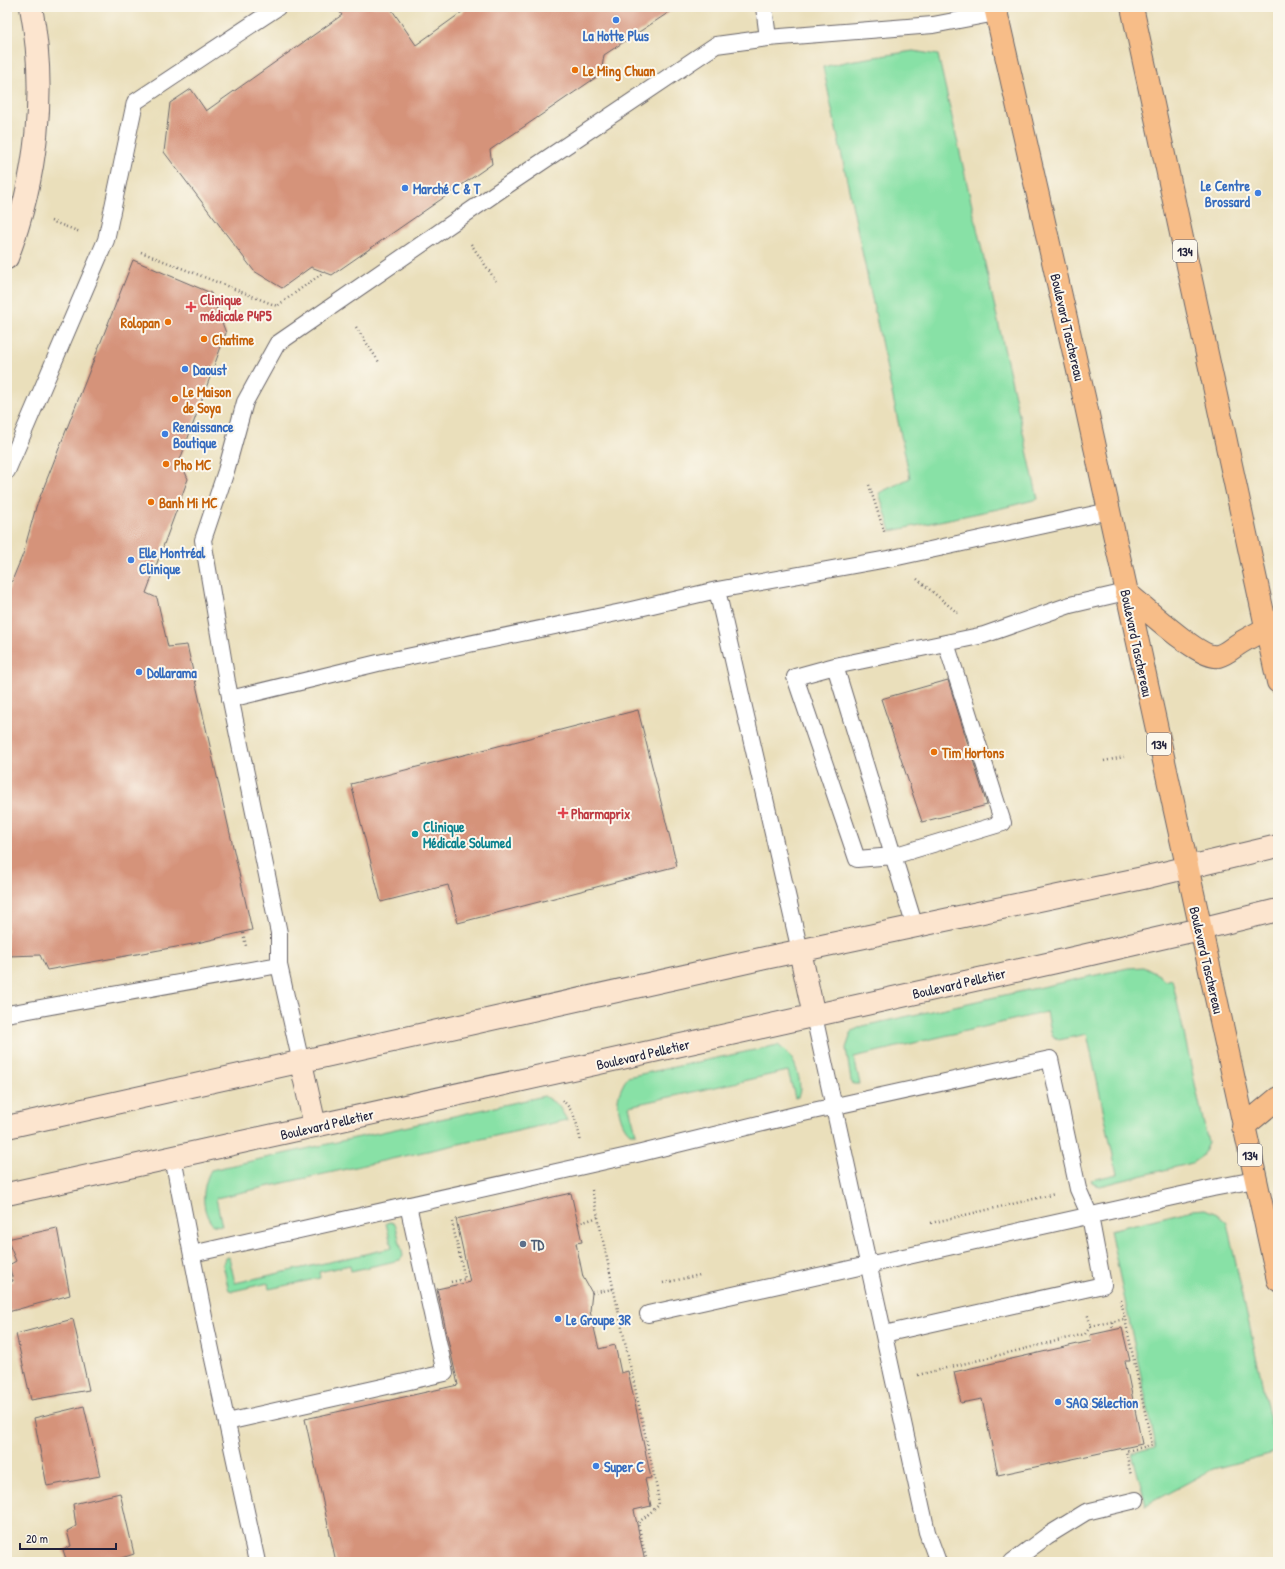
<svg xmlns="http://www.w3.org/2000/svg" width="1285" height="1569" viewBox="0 0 1285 1569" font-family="'Patrick Hand',sans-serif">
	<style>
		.green { fill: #88e1a6; stroke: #558270 }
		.building { fill: #d5937a }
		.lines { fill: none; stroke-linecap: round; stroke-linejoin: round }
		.lane-casing { stroke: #686468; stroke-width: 18 }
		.secondary-casing { stroke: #686468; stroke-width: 24 }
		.primary-casing { stroke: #686468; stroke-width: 24 }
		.path { stroke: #686468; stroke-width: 2.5; stroke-dasharray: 1 3; stroke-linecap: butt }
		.lane { stroke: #fff; stroke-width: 16 }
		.secondary { stroke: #fce5cf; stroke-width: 22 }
		.primary { stroke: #f7bd88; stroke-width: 22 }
		.shop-dot { fill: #3f7fe0; stroke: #fbf7ec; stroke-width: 1.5 }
		.food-dot { fill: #e8710a; stroke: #fbf7ec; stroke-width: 1.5 }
		.health-dot { fill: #e0444e; stroke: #fbf7ec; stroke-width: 1.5 }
		.culture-dot { fill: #0f9aa8; stroke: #fbf7ec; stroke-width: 1.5 }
		.service-dot { fill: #5c6f8a; stroke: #fbf7ec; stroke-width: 1.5 }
		.labels { text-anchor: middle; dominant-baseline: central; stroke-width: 4; stroke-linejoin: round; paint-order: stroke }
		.shield { fill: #fbf7ec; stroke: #636270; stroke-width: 1 }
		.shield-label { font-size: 13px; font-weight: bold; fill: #22223b }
		.shop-label { font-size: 14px; font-weight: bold; fill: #366cbe; stroke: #fbf7ec; text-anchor: start }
		.food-label { font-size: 14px; font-weight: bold; fill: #c56008; stroke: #fbf7ec; text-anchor: start }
		.health-label { font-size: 14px; font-weight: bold; fill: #be3a42; stroke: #fbf7ec; text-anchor: start }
		.street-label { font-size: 14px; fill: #22223b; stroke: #fbf7ec }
		.culture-label { font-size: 14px; font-weight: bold; fill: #0d838f; stroke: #fbf7ec; text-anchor: start }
		.service-label { font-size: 14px; font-weight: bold; fill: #4e5e75; stroke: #fbf7ec; text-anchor: start }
	</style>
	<rect width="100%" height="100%" fill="#fbf7ec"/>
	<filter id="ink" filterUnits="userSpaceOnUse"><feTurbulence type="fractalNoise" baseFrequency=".025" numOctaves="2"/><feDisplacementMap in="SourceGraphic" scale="8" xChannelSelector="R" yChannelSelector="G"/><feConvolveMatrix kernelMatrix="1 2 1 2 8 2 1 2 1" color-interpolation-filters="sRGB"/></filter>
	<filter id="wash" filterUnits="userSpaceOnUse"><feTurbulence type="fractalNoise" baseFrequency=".012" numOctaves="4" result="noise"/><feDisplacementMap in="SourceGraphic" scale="16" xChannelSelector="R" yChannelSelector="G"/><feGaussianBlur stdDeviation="0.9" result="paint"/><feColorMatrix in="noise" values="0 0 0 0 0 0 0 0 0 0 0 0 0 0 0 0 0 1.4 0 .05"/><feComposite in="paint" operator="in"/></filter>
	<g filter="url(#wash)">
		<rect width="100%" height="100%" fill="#eadfbb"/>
		<path class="green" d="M913,51L938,55L1038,499L998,509L891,531L879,493L910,478L823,67L849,61Z
			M1143,967L1159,975L1165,981L1172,979L1208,1143L1202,1156L1192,1163L1100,1186L1093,1184L1091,1180L1117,1174L1087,1034L1059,1040L1052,1036L1047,1012L854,1057L860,1084H853L851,1081L846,1048L852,1031L863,1026L1128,968Z
			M778,1045C783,1049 788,1053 792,1059C797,1067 803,1088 798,1097L795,1098L788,1071L629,1106L636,1133H630C622,1127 618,1111 618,1101C618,1093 623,1085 627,1077Z
			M544,1096L558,1105L567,1120L216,1198L222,1226L213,1225C200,1211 202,1185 211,1170Z
			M1205,1209L1217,1214L1227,1223L1277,1452L1213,1469L1146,1505L1132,1453L1156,1447L1110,1230L1193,1210Z
			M390,1222L394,1223L396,1226L403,1256L400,1260L351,1271L350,1265L319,1272L320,1278L269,1289L268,1283L233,1291L229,1290L228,1287L223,1264L225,1258L229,1257L235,1283L392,1248L386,1223Z"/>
		<g id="blocks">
			<path class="building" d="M336,7H390L416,45L469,7H677L604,55L601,74L490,150L492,164L332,275L311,267L282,288L254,271L164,152L170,103L191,89L206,111L342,15Z
				M133,260L211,293L226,333L180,460L188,479L146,593L157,598L168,647L187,645L252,930L193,944L47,970L40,955L7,956V593L23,554L36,507Z
				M948,680L987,805L922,822L881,699Z
				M638,710L677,866L458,923L448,885L381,902L351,784Z
				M571,1193L582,1242L576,1243L583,1277L592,1293L590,1311L599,1349L615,1345L621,1373L628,1371L651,1478L645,1479L651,1506L634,1510L645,1562H336L305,1419L458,1385L437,1289L470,1282L456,1219Z
				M57,1228L70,1295L8,1312L7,1283L13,1281L9,1265L16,1261L7,1239Z
				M73,1319L89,1390L31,1400L16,1334Z
				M1122,1328L1130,1361H1125L1142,1444L998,1475L982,1399L961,1403L954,1372L1091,1341L1090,1335Z
				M84,1406L100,1476L47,1486L34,1418Z
				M120,1493L134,1554L109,1562H67L63,1550L71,1546L67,1531L76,1526L73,1504Z"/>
		</g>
	</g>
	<g filter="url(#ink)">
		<use href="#blocks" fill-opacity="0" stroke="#686468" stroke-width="1"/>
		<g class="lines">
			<g class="lane-casing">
				<path id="lane" d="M764,7L768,38
					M7,471L106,240L135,102L278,7
					M717,590L800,951
					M835,666L795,677L857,859L893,856L1003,823L946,643
					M230,699L378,663L631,610L717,590L893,558L1109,511
					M915,927L835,666L984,635L1070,605L1126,592
					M7,1014L279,965
					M814,1016L927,1532L938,1562
					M301,1063L279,965V933L227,682L203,540L226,471L245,402L277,344L509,184L716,45L768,38L933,25L996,13
					M173,1158L205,1322L257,1562
					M192,1254L641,1153L799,1114L1050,1059L1078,1189L1090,1216L1103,1285L884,1334
					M648,1314L1213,1188L1255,1180
					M227,1422L445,1373L408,1205
					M1012,1562L1047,1536L1086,1512L1136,1500"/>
			</g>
			<g class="secondary-casing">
				<path id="secondary" d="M7,258C37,178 47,91 31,7
					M800,951L814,1016
					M301,1063L315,1126
					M7,1127L765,958L1143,878L1278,846
					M7,1194L1056,962L1200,929L1278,910"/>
			</g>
			<g class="primary-casing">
				<path id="primary" d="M995,7L1084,397L1278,1280
					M1132,7L1278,682
					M1126,592C1142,605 1200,660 1218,656C1226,654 1231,649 1237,645C1246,639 1257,634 1267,628
					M1243,1127L1278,1098"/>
			</g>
			<path class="path" d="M51,221L80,232
				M471,244L496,281
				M141,252L277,306L324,272
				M356,327L379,362
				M869,485L885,534
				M917,579L959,614
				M1104,761L1124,757
				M243,933L246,946
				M562,1100C576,1112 577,1126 581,1142
				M592,1190L657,1489L659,1505L638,1523L647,1562
				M931,1223L1055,1194
				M578,1224L598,1217
				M451,1282L465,1279L452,1222
				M663,1283L700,1275
				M592,1293L613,1289
				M1121,1300L1125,1319
				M1112,1322L1113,1330
				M1091,1326L1125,1319L1152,1445L1126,1451L1131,1476
				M918,1375L1085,1334L1091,1326L1087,1313"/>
			<use href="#lane" class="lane"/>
			<use href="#secondary" class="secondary"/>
			<use href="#primary" class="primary"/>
		</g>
	</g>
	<g class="shop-dot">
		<circle cx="616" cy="20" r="4"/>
		<circle cx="405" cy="188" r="4"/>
		<circle cx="1258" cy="193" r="4"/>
		<circle cx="185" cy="369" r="4"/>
		<circle cx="165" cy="434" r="4"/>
		<circle cx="131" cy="560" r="4"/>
		<circle cx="139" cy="672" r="4"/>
		<circle cx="558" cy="1319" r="4"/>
		<circle cx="1058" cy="1402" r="4"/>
		<circle cx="596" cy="1466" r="4"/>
	</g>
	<g class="food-dot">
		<circle cx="575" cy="70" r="4"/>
		<circle cx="168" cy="322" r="4"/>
		<circle cx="204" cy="339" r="4"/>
		<circle cx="175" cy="399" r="4"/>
		<circle cx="166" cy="464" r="4"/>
		<circle cx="151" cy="502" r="4"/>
		<circle cx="934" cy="752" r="4"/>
	</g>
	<g class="health-dot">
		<path d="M189 301h4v4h4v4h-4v4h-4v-4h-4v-4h4z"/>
		<path d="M561 807h4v4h4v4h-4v4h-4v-4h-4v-4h4z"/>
	</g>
	<circle class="culture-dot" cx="415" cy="834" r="4"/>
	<circle class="service-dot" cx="523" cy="1244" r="4"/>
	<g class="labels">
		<g class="shield">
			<rect x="1173" y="240" width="24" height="22" rx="3"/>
			<rect x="1147" y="733" width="24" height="22" rx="3"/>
			<rect x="1238" y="1144" width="24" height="22" rx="3"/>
		</g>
		<g class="shield-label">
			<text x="1185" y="251">134</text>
			<text x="1159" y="744">134</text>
			<text x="1250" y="1155">134</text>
		</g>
		<g class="shop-label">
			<text x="616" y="35" text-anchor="middle">La Hotte Plus</text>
			<text x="1250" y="185" text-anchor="end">Le Centre<tspan x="1250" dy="16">Brossard</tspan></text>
			<text x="413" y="188">Marché C &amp; T</text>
			<text x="193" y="369">Daoust</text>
			<text x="173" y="426">Renaissance<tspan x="173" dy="16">Boutique</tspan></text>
			<text x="139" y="552">Elle Montréal<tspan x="139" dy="16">Clinique</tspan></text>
			<text x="147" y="672">Dollarama</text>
			<text x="566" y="1319">Le Groupe 3R</text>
			<text x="1066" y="1402">SAQ Sélection</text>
			<text x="604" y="1466">Super C</text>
		</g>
		<g class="food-label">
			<text x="583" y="70">Le Ming Chuan</text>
			<text x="160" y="322" text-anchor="end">Rolopan</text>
			<text x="212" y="339">Chatime</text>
			<text x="183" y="391">Le Maison<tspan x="183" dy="16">de Soya</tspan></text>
			<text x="174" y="464">Pho MC</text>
			<text x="159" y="502">Banh Mi MC</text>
			<text x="942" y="752">Tim Hortons</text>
		</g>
		<g class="health-label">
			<text x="200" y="299">Clinique<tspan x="200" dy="16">médicale P4P5</tspan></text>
			<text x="571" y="813">Pharmaprix</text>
		</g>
		<g class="street-label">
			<text transform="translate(1068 327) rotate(77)">Boulevard Taschereau</text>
			<text transform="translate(1137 643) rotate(78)">Boulevard Taschereau</text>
			<text transform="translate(1207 960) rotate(77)">Boulevard Taschereau</text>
			<text transform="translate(959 983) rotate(-13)">Boulevard Pelletier</text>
			<text transform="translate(643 1054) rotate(-13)">Boulevard Pelletier</text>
			<text transform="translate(327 1124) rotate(-13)">Boulevard Pelletier</text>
		</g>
		<g class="culture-label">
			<text x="423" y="826">Clinique<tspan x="423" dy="16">Médicale Solumed</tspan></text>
		</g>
		<g class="service-label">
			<text x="531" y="1244">TD</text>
		</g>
	</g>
	<rect width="1285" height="1569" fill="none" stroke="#fbf7ec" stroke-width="24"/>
	<path d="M20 1543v6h96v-6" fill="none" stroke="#22223b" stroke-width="2"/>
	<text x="26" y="1543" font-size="12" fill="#22223b" stroke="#fbf7ec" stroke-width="3" paint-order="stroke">20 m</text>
</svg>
